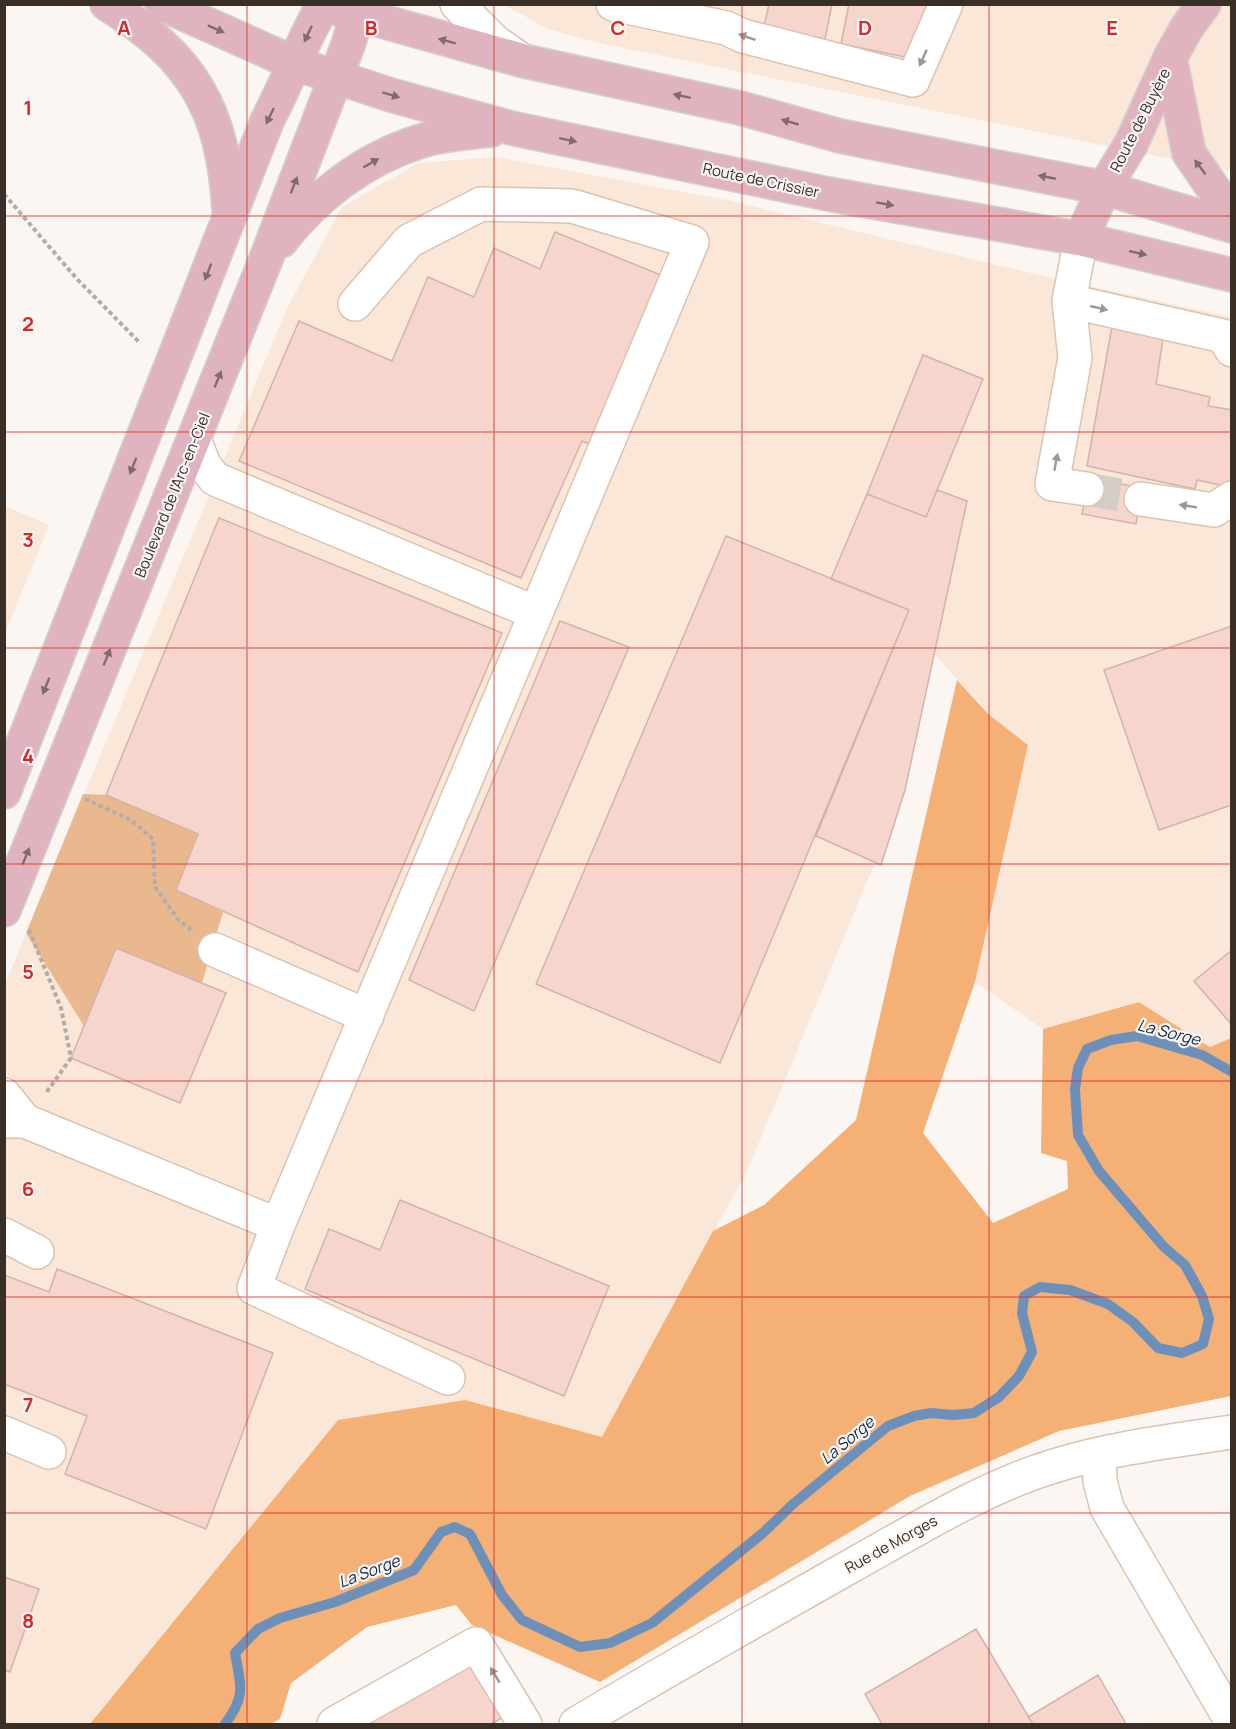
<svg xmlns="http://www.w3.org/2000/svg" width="1236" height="1729" viewBox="0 0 1236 1729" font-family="Manrope,sans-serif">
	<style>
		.built { fill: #fae7d8 }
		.green { fill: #eab88f }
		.forest { fill: #f5b076 }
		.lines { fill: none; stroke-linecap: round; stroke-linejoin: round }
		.stream { stroke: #6d90bb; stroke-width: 10 }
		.building { fill: #f6d5cc; stroke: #d2b3aa; stroke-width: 1.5 }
		.minor-tunnel { stroke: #d4cec9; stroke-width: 33; stroke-dasharray: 33 16; stroke-linecap: butt }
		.minor-casing { stroke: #dcc3b0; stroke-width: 36 }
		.major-casing { stroke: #d3d1cf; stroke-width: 36 }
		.path { stroke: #b3aca7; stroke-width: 4; stroke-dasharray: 4.5 3; stroke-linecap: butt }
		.minor { stroke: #fff; stroke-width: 33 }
		.major { stroke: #dfb4bf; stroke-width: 33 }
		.oneway { fill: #846b6b }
		.oneway2 { fill: #9c9793 }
		.grid { fill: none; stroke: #d62828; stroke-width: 1.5; stroke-opacity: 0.55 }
		.labels { text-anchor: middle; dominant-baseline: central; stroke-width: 4.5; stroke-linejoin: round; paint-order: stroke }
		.street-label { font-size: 15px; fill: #392f27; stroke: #fbf6f2 }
		.water-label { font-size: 16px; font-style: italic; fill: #062c54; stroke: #fbf6f2 }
		.grid-label { font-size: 20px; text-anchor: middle; font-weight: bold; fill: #d62828; stroke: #fbf6f2; stroke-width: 4.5; stroke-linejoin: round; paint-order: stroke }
	</style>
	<rect width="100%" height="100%" fill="#fbf6f2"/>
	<path class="built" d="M505,5H1231V171L599,43L548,29Z
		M496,157L727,200L1043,276L1231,317V1038L1211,1047L1139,1002L1043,1029L975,982L1028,745L987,713L928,647L905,790L748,1169L602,1438L465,1400L338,1420L90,1724H5L4,1099L10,1079L5,1069V984L287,308L342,207L418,163Z
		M5,506L49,525L5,634Z"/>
	<path class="green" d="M83,794L106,795L198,834L176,890L223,912L202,983L116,948L84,1026L26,933Z"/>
	<path class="forest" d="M957,680L987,713L1028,745L975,982L923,1133L993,1223L1068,1189L1067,1161L1041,1153L1043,1029L1139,1002L1210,1047L1231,1038V1396L1059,1431L910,1496L600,1682L472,1625L456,1605L367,1627L291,1683L280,1719L271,1724H90L338,1420L465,1400L602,1437L713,1231L764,1205L856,1120Z"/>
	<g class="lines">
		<path class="stream" d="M225,1724C246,1696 241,1687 235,1653L258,1629L280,1618L335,1602L414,1570L441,1532L455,1527L470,1534L502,1595L522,1620L580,1647L610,1643L652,1623L763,1533L793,1504L888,1426L914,1416L931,1413L954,1415L974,1413L999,1397L1019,1376L1032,1352L1022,1313L1024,1296L1040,1287L1070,1290L1108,1304L1133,1322L1158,1348L1182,1353L1203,1344L1209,1319L1202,1296L1185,1265L1164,1247L1099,1171L1078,1135L1075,1089L1078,1068L1087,1049L1111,1040L1137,1036L1202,1055L1232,1072"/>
	</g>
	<path class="building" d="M769,4H832L825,39L764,27Z
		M849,4H927L915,59L841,44Z
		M555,232L673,280L601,449L582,441L521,578L239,461L299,321L392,361L428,277L474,297L494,248L540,269Z
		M1113,321L1164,333L1156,384L1210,397L1208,406L1232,410V473L1229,487L1197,480L1195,489L1087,466Z
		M923,355L983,379L926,517L867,494Z
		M1089,478L1143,488L1136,524L1082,514Z
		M937,490L967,501L905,790L881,865L816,836L909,610L831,579L867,494L926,517Z
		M219,518L502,633L358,972L176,890L198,834L106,795Z
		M726,536L909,610L720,1063L536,984Z
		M560,621L629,647L474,1011L409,980Z
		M1232,626V805L1159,830L1104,670Z
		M116,948L226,993L180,1103L71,1058Z
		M1232,950V1025L1194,981Z
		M400,1200L609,1286L564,1396L305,1289L329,1229L380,1250Z
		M57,1269L273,1353L206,1529L65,1474L87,1416L4,1384V1275L49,1292Z
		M4,1577L39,1589L10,1672L4,1670Z
		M976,1629L1033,1724H882L865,1694Z
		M472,1657L506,1716L491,1724H356Z
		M1098,1675L1126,1724H1033L1028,1717Z"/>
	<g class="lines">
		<path class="minor-tunnel" d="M1087,489L1141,499"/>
		<g class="minor-casing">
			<path id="minor" d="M457,4L494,41L521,60
				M613,4L726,28L743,36L913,80L946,4
				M1069,301L1081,239
				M355,304L409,241L481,204L572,206L692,242L536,613
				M1087,489L1052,484L1075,358L1069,301L1223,336L1232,350
				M1141,499L1214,510L1232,498
				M215,950L367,1016
				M4,1095L25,1121
				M4,1121H25L278,1225L536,613L215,479L204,465L194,439
				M278,1225L254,1288L448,1378
				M4,1235L37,1252
				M4,1433L49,1452
				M1099,1454L1100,1481L1107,1508L1232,1722
				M334,1724L476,1644L525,1724
				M576,1724C667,1670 759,1618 851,1566C916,1530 982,1488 1054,1466C1111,1448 1172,1441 1232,1432"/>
		</g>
		<g class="major-casing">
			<path id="major" d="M107,4C193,58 223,109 229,210
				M162,4L296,64L394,96L511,128L828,194L1081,239L1232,275
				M321,4L524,61L740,108L840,136L1104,188L1232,226
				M1170,58L1189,153L1232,216
				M1081,239L1104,188L1131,144L1170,58L1186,29L1204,4
				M281,241C315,197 364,159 418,142C441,134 467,133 491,130
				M4,792L267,121C287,83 302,42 323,5
				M4,910L266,259L348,45L357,15"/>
		</g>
		<path class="path" d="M4,194L77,279L140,343
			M85,799L131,820L153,839L155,887L178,919L191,930
			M29,930L61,1008L71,1058L46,1093"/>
		<use href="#minor" class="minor"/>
		<use href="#major" class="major"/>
	</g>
	<defs><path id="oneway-solid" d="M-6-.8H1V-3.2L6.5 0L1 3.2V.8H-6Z" transform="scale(1.5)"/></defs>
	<g class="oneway">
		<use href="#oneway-solid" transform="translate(216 29) rotate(24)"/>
		<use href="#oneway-solid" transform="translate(308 34) rotate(115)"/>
		<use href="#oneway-solid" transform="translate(447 41) rotate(-165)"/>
		<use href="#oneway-solid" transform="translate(391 95) rotate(17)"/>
		<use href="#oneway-solid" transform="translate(682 96) rotate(-168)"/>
		<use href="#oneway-solid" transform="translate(270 116) rotate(116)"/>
		<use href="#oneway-solid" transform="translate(790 122) rotate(-164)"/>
		<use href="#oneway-solid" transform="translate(568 140) rotate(12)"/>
		<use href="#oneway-solid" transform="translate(371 163) rotate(-30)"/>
		<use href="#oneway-solid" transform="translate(1200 167) rotate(-127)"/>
		<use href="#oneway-solid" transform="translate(1047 177) rotate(-169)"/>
		<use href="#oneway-solid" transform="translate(294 185) rotate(-69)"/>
		<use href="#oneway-solid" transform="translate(885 204) rotate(10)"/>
		<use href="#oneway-solid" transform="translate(1138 253) rotate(13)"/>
		<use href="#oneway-solid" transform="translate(208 272) rotate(111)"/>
		<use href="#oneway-solid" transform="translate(218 379) rotate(-68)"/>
		<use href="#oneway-solid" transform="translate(133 466) rotate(112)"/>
		<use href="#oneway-solid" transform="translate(107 657) rotate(-68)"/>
		<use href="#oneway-solid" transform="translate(46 686) rotate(112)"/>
		<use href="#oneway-solid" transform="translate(26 856) rotate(-68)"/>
	</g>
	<g class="oneway2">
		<use href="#oneway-solid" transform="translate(747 37) rotate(-161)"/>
		<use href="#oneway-solid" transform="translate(923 58) rotate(114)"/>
		<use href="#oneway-solid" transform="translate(1099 308) rotate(13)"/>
		<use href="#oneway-solid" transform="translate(1056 462) rotate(-79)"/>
		<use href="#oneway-solid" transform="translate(1188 506) rotate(-171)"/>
		<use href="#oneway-solid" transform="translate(495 1675) rotate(-121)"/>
	</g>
	<path class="grid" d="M247,4V1724M494,4V1724M742,4V1724M989,4V1724M4,216H1232M4,432H1232M4,648H1232M4,864H1232M4,1081H1232M4,1297H1232M4,1513H1232"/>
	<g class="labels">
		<g class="street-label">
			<text transform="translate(1140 120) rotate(-63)">Route de Buyère</text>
			<text transform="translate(761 180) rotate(12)">Route de Crissier</text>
			<text transform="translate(172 495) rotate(-68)">Boulevard de l'Arc-en-Ciel</text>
			<text transform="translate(891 1544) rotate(-29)">Rue de Morges</text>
		</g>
		<g class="water-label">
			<text transform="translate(1169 1032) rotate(14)">La Sorge</text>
			<text transform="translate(847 1440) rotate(-40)">La Sorge</text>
			<text transform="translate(369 1571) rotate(-21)">La Sorge</text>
		</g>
	</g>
	<g class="grid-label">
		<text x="124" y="35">A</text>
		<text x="371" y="35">B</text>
		<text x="618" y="35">C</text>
		<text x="865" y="35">D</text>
		<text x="1112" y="35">E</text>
		<text x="28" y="115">1</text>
		<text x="28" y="331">2</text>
		<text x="28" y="547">3</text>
		<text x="28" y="763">4</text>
		<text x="28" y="979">5</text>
		<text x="28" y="1196">6</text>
		<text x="28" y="1412">7</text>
		<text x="28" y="1628">8</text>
	</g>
	<rect width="1236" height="1729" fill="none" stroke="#392f27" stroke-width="12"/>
</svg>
